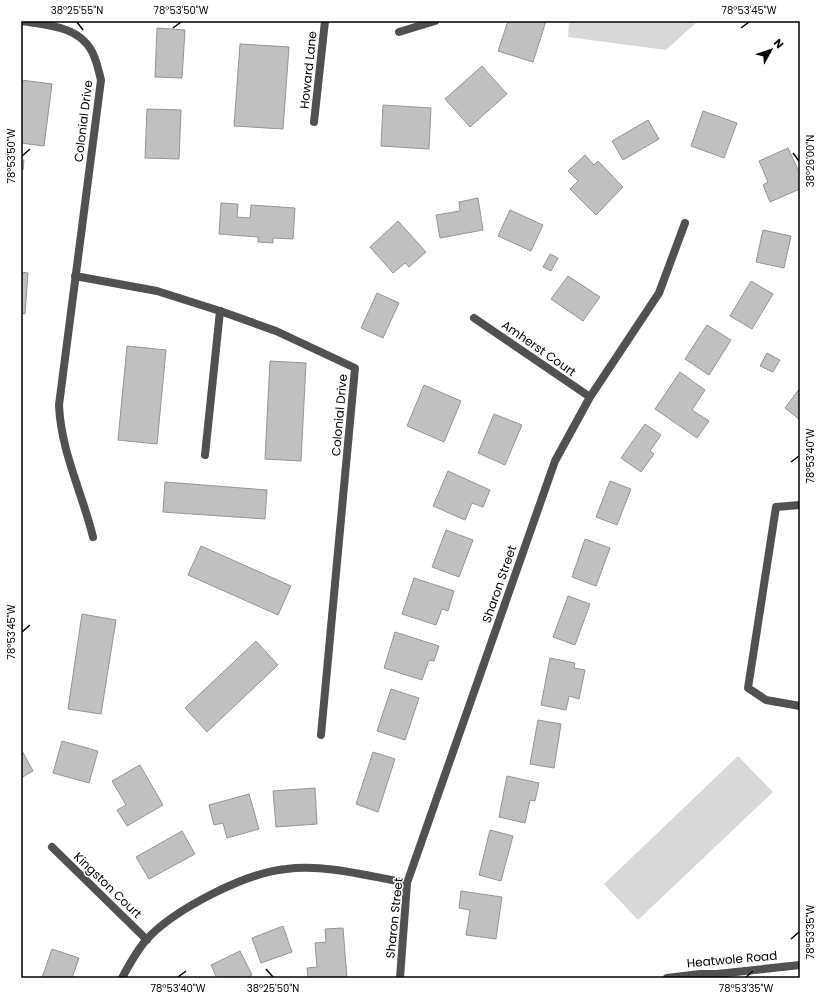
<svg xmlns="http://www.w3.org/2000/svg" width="821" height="999" viewBox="0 0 821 999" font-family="Poppins,sans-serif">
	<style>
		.green { fill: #d8d8d8 }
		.building { fill: #c0c0c0; stroke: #959595 }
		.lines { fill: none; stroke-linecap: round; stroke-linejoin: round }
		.service { stroke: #515151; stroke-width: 8 }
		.pedestrian { stroke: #515151; stroke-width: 8 }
		.minor { stroke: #515151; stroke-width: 8 }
		.ticks { fill: none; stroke: #000; stroke-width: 1.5 }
		.labels { text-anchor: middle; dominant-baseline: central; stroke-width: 3; stroke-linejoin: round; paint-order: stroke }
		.street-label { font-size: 12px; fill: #000; stroke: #fff }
		.neatline { fill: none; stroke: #000; stroke-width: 1.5 }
		.ticks-label { font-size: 10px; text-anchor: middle; fill: #000 }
	</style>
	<rect width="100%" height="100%" fill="#fff"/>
	<path class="green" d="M569,21H698L666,50L568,37Z
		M738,756L773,792L638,920L604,884Z"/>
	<path class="building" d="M508,21H546L533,62L498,51Z
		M157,28L185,30L182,78L155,77Z
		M240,44L289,47L283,129L234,126Z
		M482,66L507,94L470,127L445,99Z
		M21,80L52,84L44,146L21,143Z
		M383,105L431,108L429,149L381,146Z
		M147,109L181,110L179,159L145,158Z
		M703,111L737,123L724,158L691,146Z
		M648,120L659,139L623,160L612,141Z
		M788,148L800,174V189L770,202L763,185L768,182L759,161Z
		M585,155L594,165L598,161L623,187L596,215L570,189L578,181L568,171Z
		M21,160H24L23,170H21Z
		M478,198L483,230L440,238L436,215L460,211L459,202Z
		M221,203L238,204L237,217L250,218L251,205L295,208L293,239L273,238V243L258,242V237L219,234Z
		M510,210L543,225L531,251L498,236Z
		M398,221L426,252L409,267L405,263L393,273L370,247Z
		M763,230L791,236L784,268L756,262Z
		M550,254L558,258L551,271L543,267Z
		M21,272L28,273L25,314L21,313Z
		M568,276L600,297L583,321L551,299Z
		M751,281L773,294L752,329L730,316Z
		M377,293L399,303L383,338L361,328Z
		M707,325L731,340L709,375L685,359Z
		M127,346L166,350L157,444L118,440Z
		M767,353L780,360L773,372L760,366Z
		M270,361L306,363L301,461L265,459Z
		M680,372L705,390L692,410L709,421L697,438L655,409Z
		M424,385L461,401L444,442L407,426Z
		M800,388V420L785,408Z
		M494,414L522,425L505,465L478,453Z
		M645,424L661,435L650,451L654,454L641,472L621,458Z
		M448,471L490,490L483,507L472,503L465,520L433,506Z
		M610,481L631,489L617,525L596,517Z
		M165,482L267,490L265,519L163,512Z
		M446,530L473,540L459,577L432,567Z
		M585,539L610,548L596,586L572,577Z
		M201,546L291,586L278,615L188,575Z
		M414,578L454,591L448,611L442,609L436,625L402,614Z
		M568,596L590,604L575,645L553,637Z
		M82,614L116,620L101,714L68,709Z
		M395,632L439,646L434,661L429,660L422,680L384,668Z
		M256,641L278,665L207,732L185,708Z
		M550,658L575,663L574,668L585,670L579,699L569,696L566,710L541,705Z
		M391,689L419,698L405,740L377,731Z
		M538,720L561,724L554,768L530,764Z
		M62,741L98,751L89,783L53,773Z
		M21,749L33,771L21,778Z
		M373,752L395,759L378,812L356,804Z
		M140,765L163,805L127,826L117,810L126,805L112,781Z
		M507,776L539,783L535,801L530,800L525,823L499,817Z
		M315,788L317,824L276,827L273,791Z
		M249,794L259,829L227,838L223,823L214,825L209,805Z
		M490,830L513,836L501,881L479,875Z
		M182,831L195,854L149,879L136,857Z
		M461,891L502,897L496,939L466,935L470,910L459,908Z
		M283,926L292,952L261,963L252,938Z
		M343,928L347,978H308L307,968L317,967L315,943L326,942L325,929Z
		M52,949L79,958L72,978H42Z
		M240,951L252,975L245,978H217L211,965Z"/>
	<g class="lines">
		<path class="service" d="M205,455L220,311
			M800,505L776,507L748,688L766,700L800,706"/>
		<path class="pedestrian" d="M667,978L700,974H717"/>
		<path class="minor" d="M21,21C48,25 82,26 94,56C97,63 99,72 101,80L59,405C61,452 82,492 93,537
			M399,32L435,21
			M314,122L325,21
			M75,276L157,291L220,311L276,331L355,368L321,735
			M474,318L590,397
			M52,847L147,940
			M122,978C129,965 137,950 147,939C175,909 245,873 286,869C326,864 368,876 407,883
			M400,978L407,883L555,461L590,397L659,293L685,223
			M717,978V974L800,965"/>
	</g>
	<path class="ticks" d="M77,22L83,30M173,28L181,22M741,28L749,22M793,153L799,161M22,156L30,149M791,462L799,456M22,632L30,625M791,939L799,932M266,969L273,977M178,977L186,971M746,977L753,971"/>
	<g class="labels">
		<g class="street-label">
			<text transform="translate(308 70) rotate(-84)">Howard Lane</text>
			<text transform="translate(83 121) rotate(-83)">Colonial Drive</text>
			<text transform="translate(539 348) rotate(35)">Amherst Court</text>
			<text transform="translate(339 415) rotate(-85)">Colonial Drive</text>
			<text transform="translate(499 584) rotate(-71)">Sharon Street</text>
			<text transform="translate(108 885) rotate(44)">Kingston Court</text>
			<text transform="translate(394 918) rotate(-84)">Sharon Street</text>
			<text transform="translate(732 959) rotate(-5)">Heatwole Road</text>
		</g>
	</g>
	<rect width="821" height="999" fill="none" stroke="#ffffff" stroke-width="44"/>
	<g transform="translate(771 50) rotate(50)" stroke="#ffffff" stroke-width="3" paint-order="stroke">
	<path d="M0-3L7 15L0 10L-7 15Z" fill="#000000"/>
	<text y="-6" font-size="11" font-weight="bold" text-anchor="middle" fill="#000000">N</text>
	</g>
	<rect x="22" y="22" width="777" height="955" class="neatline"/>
	<g class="ticks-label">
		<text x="77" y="14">38°25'55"N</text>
		<text x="181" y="14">78°53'50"W</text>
		<text x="749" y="14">78°53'45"W</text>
		<text transform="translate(11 156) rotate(-90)" y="4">78°53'50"W</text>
		<text transform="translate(810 161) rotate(-90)" y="4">38°26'00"N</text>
		<text transform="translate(810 456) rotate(-90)" y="4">78°53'40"W</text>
		<text transform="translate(11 632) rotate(-90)" y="4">78°53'45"W</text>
		<text transform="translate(810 932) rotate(-90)" y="4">78°53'35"W</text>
		<text x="178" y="992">78°53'40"W</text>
		<text x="273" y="992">38°25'50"N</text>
		<text x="746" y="992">78°53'35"W</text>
	</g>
</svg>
